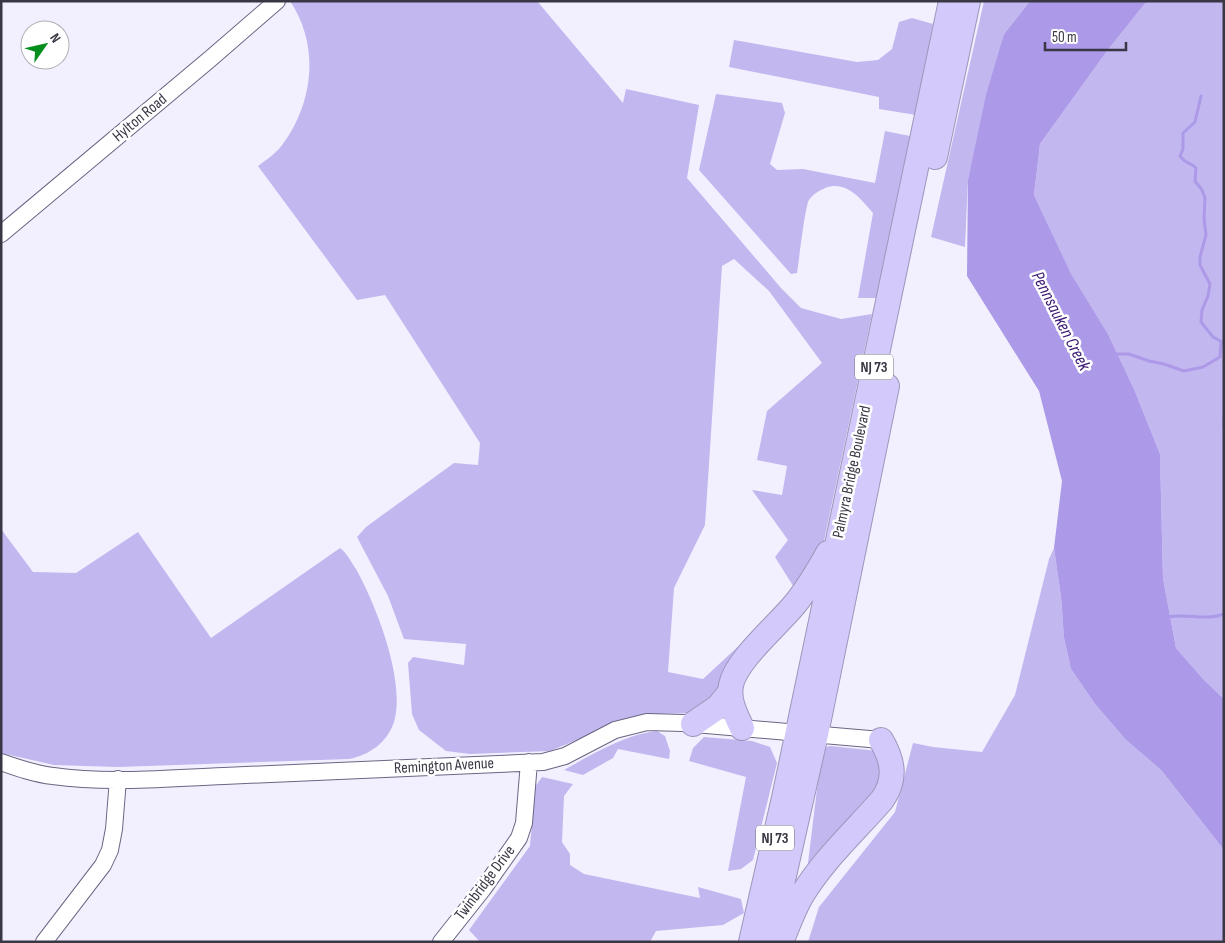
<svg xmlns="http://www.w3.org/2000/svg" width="1225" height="943" viewBox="0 0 1225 943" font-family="'Sofia Sans Condensed',sans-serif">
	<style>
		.green { fill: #c3b7f0 }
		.water { fill: #ac99e8 }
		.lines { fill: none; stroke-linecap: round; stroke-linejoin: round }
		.stream { stroke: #ac99e8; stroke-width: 3 }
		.minor-casing { stroke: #6b6583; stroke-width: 18 }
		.highway-casing { stroke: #9d96ba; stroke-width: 26 }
		.minor { stroke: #fff; stroke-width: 16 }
		.highway { stroke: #d3c9fa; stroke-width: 24 }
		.labels { text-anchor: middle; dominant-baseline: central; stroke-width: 5; stroke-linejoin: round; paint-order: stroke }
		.shield { fill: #fff; stroke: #74737c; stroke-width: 1 }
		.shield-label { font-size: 15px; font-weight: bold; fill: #393744 }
		.street-label { font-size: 16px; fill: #393744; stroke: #fff }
		.water-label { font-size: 18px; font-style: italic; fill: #3c1a74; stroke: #fff }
	</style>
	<rect width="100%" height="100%" fill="#f2f0fe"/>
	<path class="green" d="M290,1H537L623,103L626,89L699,105L687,178L781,288L801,308L841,319L872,314L824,541L814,567L795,589L775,557L788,540L752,490L782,495L787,466L757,460L767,411L822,363L769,291L734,259L722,266L705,525L674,588L668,672L703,679L772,615L721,692L694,713L648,714L627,719L550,751L470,754L446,751L419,730L412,714L408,663L413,657L464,665L466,644L404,639L388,596L357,537L366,527L454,463L478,465L480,443L385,295L357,300L258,166C265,161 273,155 279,149C313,107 321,47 290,1Z
		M984,1H1030L1004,34L968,180L965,247L931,237Z
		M1147,1H1224V699L1204,680L1176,648L1163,578L1160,454L1134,389L1108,334L1071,275L1034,195L1040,144L1107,51Z
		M912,18L933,24L916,115L879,109V97L729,67L734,40L857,62L878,60L892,49L899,22Z
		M716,94L782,103L785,113L770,164L777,170L803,169L875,183L885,131L910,136L876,298H858L873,213C860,198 846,180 825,188C819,191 813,194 809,200C805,206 799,261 797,273L791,274L699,170Z
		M1,529L33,572L76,573L138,532L211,638L340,548C347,553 351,562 356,569C376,605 406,681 394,722C387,743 369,755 349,759L118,767L54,765L1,753Z
		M1054,548L1061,597L1064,638L1071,669L1095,704L1126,740L1161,770L1224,850V942H808L819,907L895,812L913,743L933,747L982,752L1015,695L1049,559Z
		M657,731L665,736L670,751L669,759L618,749L613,758L583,775L564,770C593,754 623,735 657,731Z
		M704,737L752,741L770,747L777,763L753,860L741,869L728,871L746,777L689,761L693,748Z
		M830,746L878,751L885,767L881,787L807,871L822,748Z
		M542,777L573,784L564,796L562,842L570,854V865L584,874L700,898L698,887L741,899L744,913L723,925L656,931L650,942H480L469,930L530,846L535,787Z"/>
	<path class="water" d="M1030,1H1147L1107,51L1040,144L1034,195L1071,274L1108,334L1134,389L1160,454L1163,578L1176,648L1204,680L1224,699V850L1161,770L1126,740L1095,704L1071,669L1064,638L1061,597L1054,548L1062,481L1039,391L967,276L968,180L986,95L1004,34Z"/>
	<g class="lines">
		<path class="stream" d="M1201,96L1195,122L1183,133V149L1180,156C1186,165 1191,162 1196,168L1195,181L1202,190L1205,198L1204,218L1206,235L1200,257V265L1210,284L1208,296L1202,310L1201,322L1213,337L1224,343
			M1114,354H1129L1149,361L1164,364L1184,371L1203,367L1220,357L1221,342
			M1224,417V427
			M1168,617C1186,613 1206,621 1224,614"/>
		<g class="minor-casing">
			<path id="minor" d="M1,234L210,59L277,1
				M1,762C18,768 35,774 53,776C109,784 167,778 224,776C330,772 436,766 543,762L565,756L615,730L647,722L683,723L881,740
				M44,942L103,865L110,850L114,829L118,779
				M441,942L483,889L519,838L524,823L529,762"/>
		</g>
		<g class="highway-casing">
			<path id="highway" d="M935,157L968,1
				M693,724L718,707L730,692
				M742,728C736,715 728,701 731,685C736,660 778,625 795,604C808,588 818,571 828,553
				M751,942L784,798L951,1
				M769,942L816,734L887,386
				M781,942C788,926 793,910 802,895C823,860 855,831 882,800C897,779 893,760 881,740"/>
		</g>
		<use href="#minor" class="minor"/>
		<use href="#highway" class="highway"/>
	</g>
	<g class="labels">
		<g class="shield">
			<rect x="855" y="354.5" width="38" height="25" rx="4"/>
			<rect x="756" y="825.5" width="38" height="25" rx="4"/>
		</g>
		<g class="shield-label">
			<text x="874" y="367">NJ 73</text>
			<text x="775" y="838">NJ 73</text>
		</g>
		<g class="street-label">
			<text transform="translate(140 118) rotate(-40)">Hylton Road</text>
			<text transform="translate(852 472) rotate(-78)">Palmyra Bridge Boulevard</text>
			<text transform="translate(444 766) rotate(-3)">Remington Avenue</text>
			<text transform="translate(485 883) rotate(-53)">Twinbridge Drive</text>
		</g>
		<g class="water-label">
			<text transform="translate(1061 321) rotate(63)">Pennsauken Creek</text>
		</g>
	</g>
	<rect width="1225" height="943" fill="none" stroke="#393744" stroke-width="5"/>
	<g transform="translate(45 45) rotate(56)"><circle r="24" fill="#ffffff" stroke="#b0afb4"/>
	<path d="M0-4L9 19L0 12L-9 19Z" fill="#038d1c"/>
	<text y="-8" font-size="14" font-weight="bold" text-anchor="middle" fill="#393744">N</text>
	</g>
	<path d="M1045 42v8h81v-8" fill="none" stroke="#393744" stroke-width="2.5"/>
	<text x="1052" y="42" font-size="15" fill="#393744" stroke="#ffffff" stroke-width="4" paint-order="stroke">50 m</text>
</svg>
